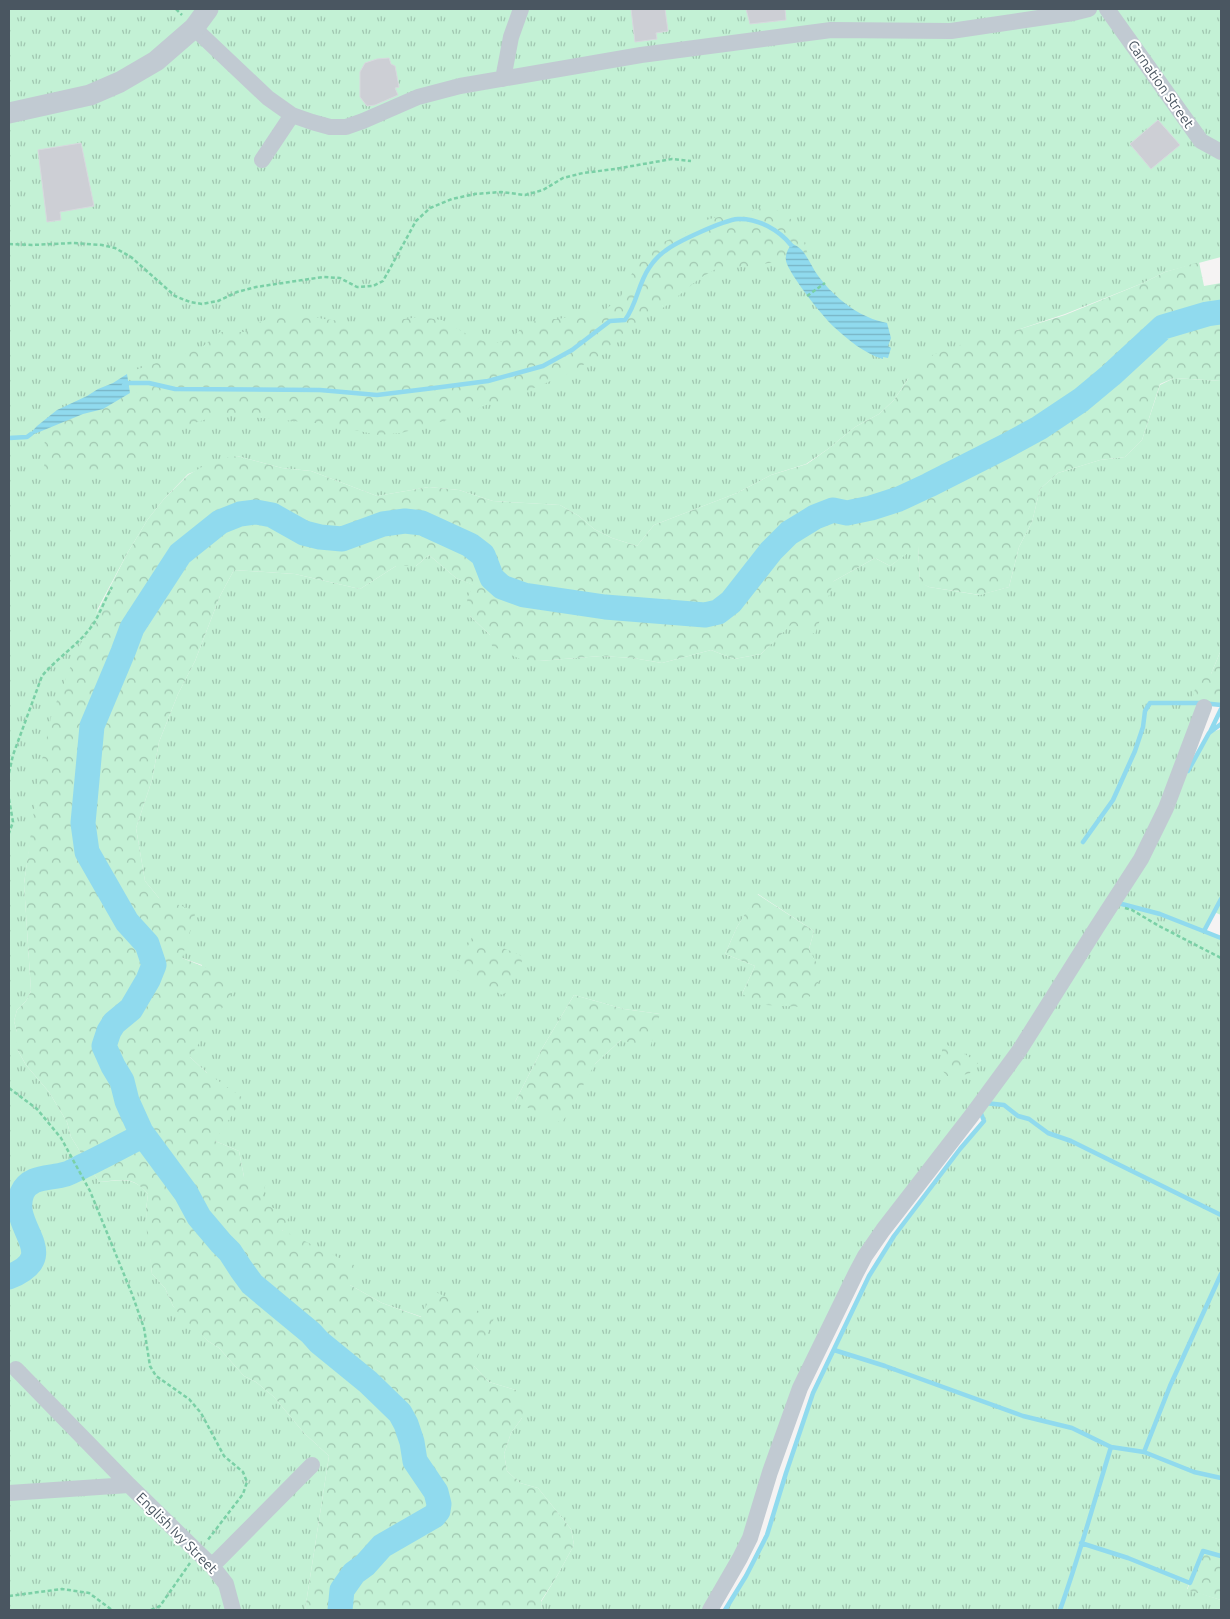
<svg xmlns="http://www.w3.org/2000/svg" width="1230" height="1619" viewBox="0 0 1230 1619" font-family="Ubuntu,sans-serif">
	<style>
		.grass { fill: url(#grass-tufts); fill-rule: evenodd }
		.forest { fill: url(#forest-crowns) }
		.water { fill: url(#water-rules) }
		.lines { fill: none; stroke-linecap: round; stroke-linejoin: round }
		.stream { stroke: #90daee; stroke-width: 4.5 }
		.river { stroke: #90daee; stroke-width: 25 }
		.building { fill: #cdcfd5; stroke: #d7d9de }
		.path { stroke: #7ad0a6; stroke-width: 2.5; stroke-dasharray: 4 2.5; stroke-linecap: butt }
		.minor { stroke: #c1cad2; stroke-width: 16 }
		.tertiary { stroke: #c1cad2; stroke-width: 21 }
		.labels { text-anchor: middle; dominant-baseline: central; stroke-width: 4; stroke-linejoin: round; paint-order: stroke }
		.street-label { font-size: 14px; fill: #4a5661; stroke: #fff }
	</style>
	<defs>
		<pattern id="grass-tufts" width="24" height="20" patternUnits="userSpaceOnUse" patternTransform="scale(1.25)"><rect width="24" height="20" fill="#c3f1d5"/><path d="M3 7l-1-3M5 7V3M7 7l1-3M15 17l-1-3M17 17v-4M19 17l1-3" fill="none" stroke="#a0c6b0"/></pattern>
		<pattern id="forest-crowns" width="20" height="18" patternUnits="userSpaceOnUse" patternTransform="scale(1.25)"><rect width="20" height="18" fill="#c3f1d5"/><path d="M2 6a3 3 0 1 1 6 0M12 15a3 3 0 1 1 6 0" fill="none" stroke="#a0c6b0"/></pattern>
		<pattern id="water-rules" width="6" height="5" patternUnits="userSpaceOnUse" patternTransform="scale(1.25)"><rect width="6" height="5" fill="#90daee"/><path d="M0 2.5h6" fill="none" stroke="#78b4c4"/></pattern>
	</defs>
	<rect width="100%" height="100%" fill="#f5f3f3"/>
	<path class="grass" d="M9,9H1221V257L1165,272L1143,283L1065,314L1017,330L908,379L894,400L879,414L855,427L828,449L806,464L771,475L737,493L654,525L637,546L612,538L594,529L579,516L560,505L493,501L459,490L429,487L377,496L311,471L282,468L237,456L188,474L164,499L148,519L128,552L98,608L31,838L24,883L31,991L26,1001L17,1010L14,1021L17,1032V1049L26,1065L49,1092L67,1122L71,1137L99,1182C120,1181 133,1175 148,1194L146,1210L152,1274L165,1288L173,1306L208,1341L219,1348L244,1376L256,1382L274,1397L304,1433L329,1456L305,1610H9Z
		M1174,378L1221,381V650L1211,674L1192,703H1202L1154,827L1031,1022L860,1257L740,1552L705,1610H542L541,1602L557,1576L574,1545L571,1529L538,1488L520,1483L507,1471L504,1454L511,1433L522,1418L516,1390L489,1382L474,1366L422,1317L382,1303L350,1285L282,1230L260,1203L244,1177L239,1151L215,1141L207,1073L190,1057L202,965L182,958L159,898L145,881L136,828L152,780L159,742L178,694L195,661L220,596L234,570L295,574L360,589L396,566H416L429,555L456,578L474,585L470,616L490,635L539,661L601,656L633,658L662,663L711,650L734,659L761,654L834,581L875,558L890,566L918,545L920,582L929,587L979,595L1009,587L1019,547L1032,522L1040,489L1058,473L1100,460L1125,457L1142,440L1160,385ZM758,894L814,931L809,949L814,960L742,994L755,966L725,954L737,927ZM574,995L624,1009L660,1014L621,1040L595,1064L515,1102L543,1047Z
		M1221,729V915L1214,912L1205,931L1221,938V1556L1203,1551L1187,1589L1221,1600V1610H725L746,1576L767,1535L786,1473L813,1393L869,1276L894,1236L960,1149L984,1121L980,1112L1185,775L1209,733Z"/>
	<path class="forest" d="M766,207C772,209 779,210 785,214C798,223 805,243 809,259L802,250L793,244L789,246L785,260L753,266L716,269L700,278L666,306L643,319L628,329L599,356L565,375L508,399L486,405L461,416L401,433L378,435L325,424L232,415L207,419L176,429L155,441L140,459L121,474L44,475L45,428L83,414L103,409L130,393L137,396L135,370L201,348L220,332H245L262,321L286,312L324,319L348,322L377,330L396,320L420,317L442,320L472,337L492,344L510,339L525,326L539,319H556L589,315L606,309L620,298L637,263L648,253L661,243L687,232L709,219L749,211Z
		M1199,262L1204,286L1221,283V381L1174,378L1160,384L1142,440L1125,457L1100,460L1058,473L1040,489L1032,522L1019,547L1009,587L980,595L929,587L920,583L918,546L890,566L875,558L834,581L815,634L792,624L761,654L734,659L711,650L662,663L633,658L601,656L539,661L520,659L492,646L490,635L470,616L467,599L473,585L456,578L429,555L416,566H396L360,589L295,574L234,570L220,596L195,661L178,694L159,742L152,780L136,828L145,881L159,898L196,911L182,958L240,981L190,1057L207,1073L243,1098L215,1141L239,1151L244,1177L266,1182L261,1203L290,1215L282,1230L358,1267L350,1285L382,1303L421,1317L433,1291L494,1318L474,1366L489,1382L516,1390L524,1401L522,1418L511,1433L504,1454L507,1471L520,1483L538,1488L571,1529L574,1545L557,1576L541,1601L542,1610H305L329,1456L304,1433L274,1397L256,1382L244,1376L219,1348L208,1341L181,1316L173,1306L165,1288L152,1274L147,1235L146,1210L148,1194C133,1175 120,1180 99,1182L71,1137L67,1122L49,1092L26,1065L17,1049V1032L14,1021L17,1010L26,1001L31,991L24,884L39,774L52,713L76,653L128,552L148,519L164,499L188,475L214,460L237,456L282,468L311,471L377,496L429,487L459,490L493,501L560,505L579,516L594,529L612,538L637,546L654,525L737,493L771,475L807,464L828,449L855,427L879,414L894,400L919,363L935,354L963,344L1017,330L1065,315L1143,283L1165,272Z
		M1221,650V705L1191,703L1199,675L1211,674Z
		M757,894L814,931L809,949L823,975L803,1007L766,1005L742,994L755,966L725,954L737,927Z
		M473,935L524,957L504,996L457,970Z
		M574,995L624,1009L660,1014L650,1048L621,1040L595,1064L562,1123L515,1102L543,1047Z
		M942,1043L959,1050L978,1063L969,1074L947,1076L942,1070Z
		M1203,1551L1221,1556V1600L1187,1590Z"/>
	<path class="water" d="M793,244C807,250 810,266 819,277C831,293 849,309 868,317C874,320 880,321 887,323L891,338L888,346L891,348L888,358L883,357V359C865,354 847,339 834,327C823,317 789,274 786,261C785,255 788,247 793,244Z
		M127,374L130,393L103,409L83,414L27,437L37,426L57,410L87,396L98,389L113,383Z"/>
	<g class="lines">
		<path class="stream" d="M124,385L129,383H149L175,389L320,390L377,395L434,388L488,381L543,366L572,350L610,321L625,320C637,304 638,284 649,268C653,262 659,255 665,251C676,242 724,220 738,219C758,218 779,230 791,245
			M9,438L27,437L31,434
			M1210,732L1221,709
			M1188,771L1209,733L1221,724
			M1083,842L1113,800L1135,751L1143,727L1145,711L1150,703H1202L1221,705
			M1119,901L1118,903L1160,914L1221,938
			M1204,931L1221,899
			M985,1103L1004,1105L1018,1116L1029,1119L1048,1133L1071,1141L1221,1215
			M834,1350L885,1366L1023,1416L1072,1428L1111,1447L1144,1452L1194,1472L1221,1478
			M1144,1452L1170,1386L1221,1274
			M1081,1543L1128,1558L1190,1583L1203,1551L1221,1556
			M725,1610L746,1576L767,1535L786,1473L813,1393L869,1276L894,1236L960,1149L984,1121L980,1111
			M1060,1610C1079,1557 1094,1502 1111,1447"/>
		<path class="river" d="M9,1277C64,1255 8,1228 22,1193C30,1175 50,1179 66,1174C72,1172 77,1169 83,1166C102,1157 120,1147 138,1138L141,1132
			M340,1610L342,1590L354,1573L365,1565L382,1546L434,1516L438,1511L439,1504L436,1492L415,1461L412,1442L406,1424L400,1413L368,1382L319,1342L311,1333L252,1284L241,1269L230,1252L221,1243L199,1217L186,1193L141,1132L127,1101L122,1081L113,1066L104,1046L109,1031L114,1023L131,1009L148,980L154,965L147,944L127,922L87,852L83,823L92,726L123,652L132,628L180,554L220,522L240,514L256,512L272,515L304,533L320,537L342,539L383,524L405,521L422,523L470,545L483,555L492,578L502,587L524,595L605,607L705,615L718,612L731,602L771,551L789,533L815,517L833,510L847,513L871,508L899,499L929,485L1006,446L1039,428L1081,400L1111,375L1163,327L1207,314L1221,312"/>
	</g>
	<path class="building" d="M631,9H665L668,31L656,33L657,39L635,42Z
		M746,9H785L786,20L750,24Z
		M389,58L391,64L395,66L399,87L395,88L398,95L375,105L367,106L360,97V72L365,63L377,59Z
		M1158,120L1180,145L1151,169L1130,144Z
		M81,143L94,206L60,212L61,220L47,222L38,150Z"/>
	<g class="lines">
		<path class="path" d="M176,9L182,15
			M9,244L32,245L73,243L102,245L115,248L131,257L175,296L190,302L202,304L218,301L237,292L256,287L323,277L340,278L357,287L373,286L383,281L416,221L430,208L452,199L475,194L501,192L525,195L543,190L563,178L583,173L615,169L672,159L691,161
			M807,296L825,283
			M9,773L13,755L42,676C57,658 78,645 92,626C100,614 105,599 112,587
			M9,799L13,822L9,833
			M1125,908L1132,910L1159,926L1221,958
			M9,1088L37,1109L61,1138L90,1191L132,1294L144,1328L150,1366L156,1376L189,1399L201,1413L224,1456L243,1472L247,1482L243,1494L207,1541
			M9,1596L62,1589L89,1593L112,1610
			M151,1610L160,1606L190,1563"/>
		<path class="minor" d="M1107,9L1201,141L1221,152
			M194,28L268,98L292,115L312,122L330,127H346L363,121L418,97L460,86L641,55L831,30L951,31L1073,13L1089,9
			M503,79L511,37L521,9
			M262,160L292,115
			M16,1369L129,1485L212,1566L226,1584L233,1610
			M9,1493L129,1485
			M212,1566L312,1465
			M710,1610L740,1558L750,1538L770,1472L800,1388L856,1273L865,1256L883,1230L972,1115L1019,1051L1097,927L1141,859L1166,808L1204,707"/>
		<path class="tertiary" d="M9,113L90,95L120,82L156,61L194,28L208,9"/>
	</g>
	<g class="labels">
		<g class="street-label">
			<text transform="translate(1161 84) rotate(55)">Carnation Street</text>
			<text transform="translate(177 1533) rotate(45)">English Ivy Street</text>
		</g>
	</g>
	<rect width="1230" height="1619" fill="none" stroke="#4a5661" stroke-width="20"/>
</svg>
